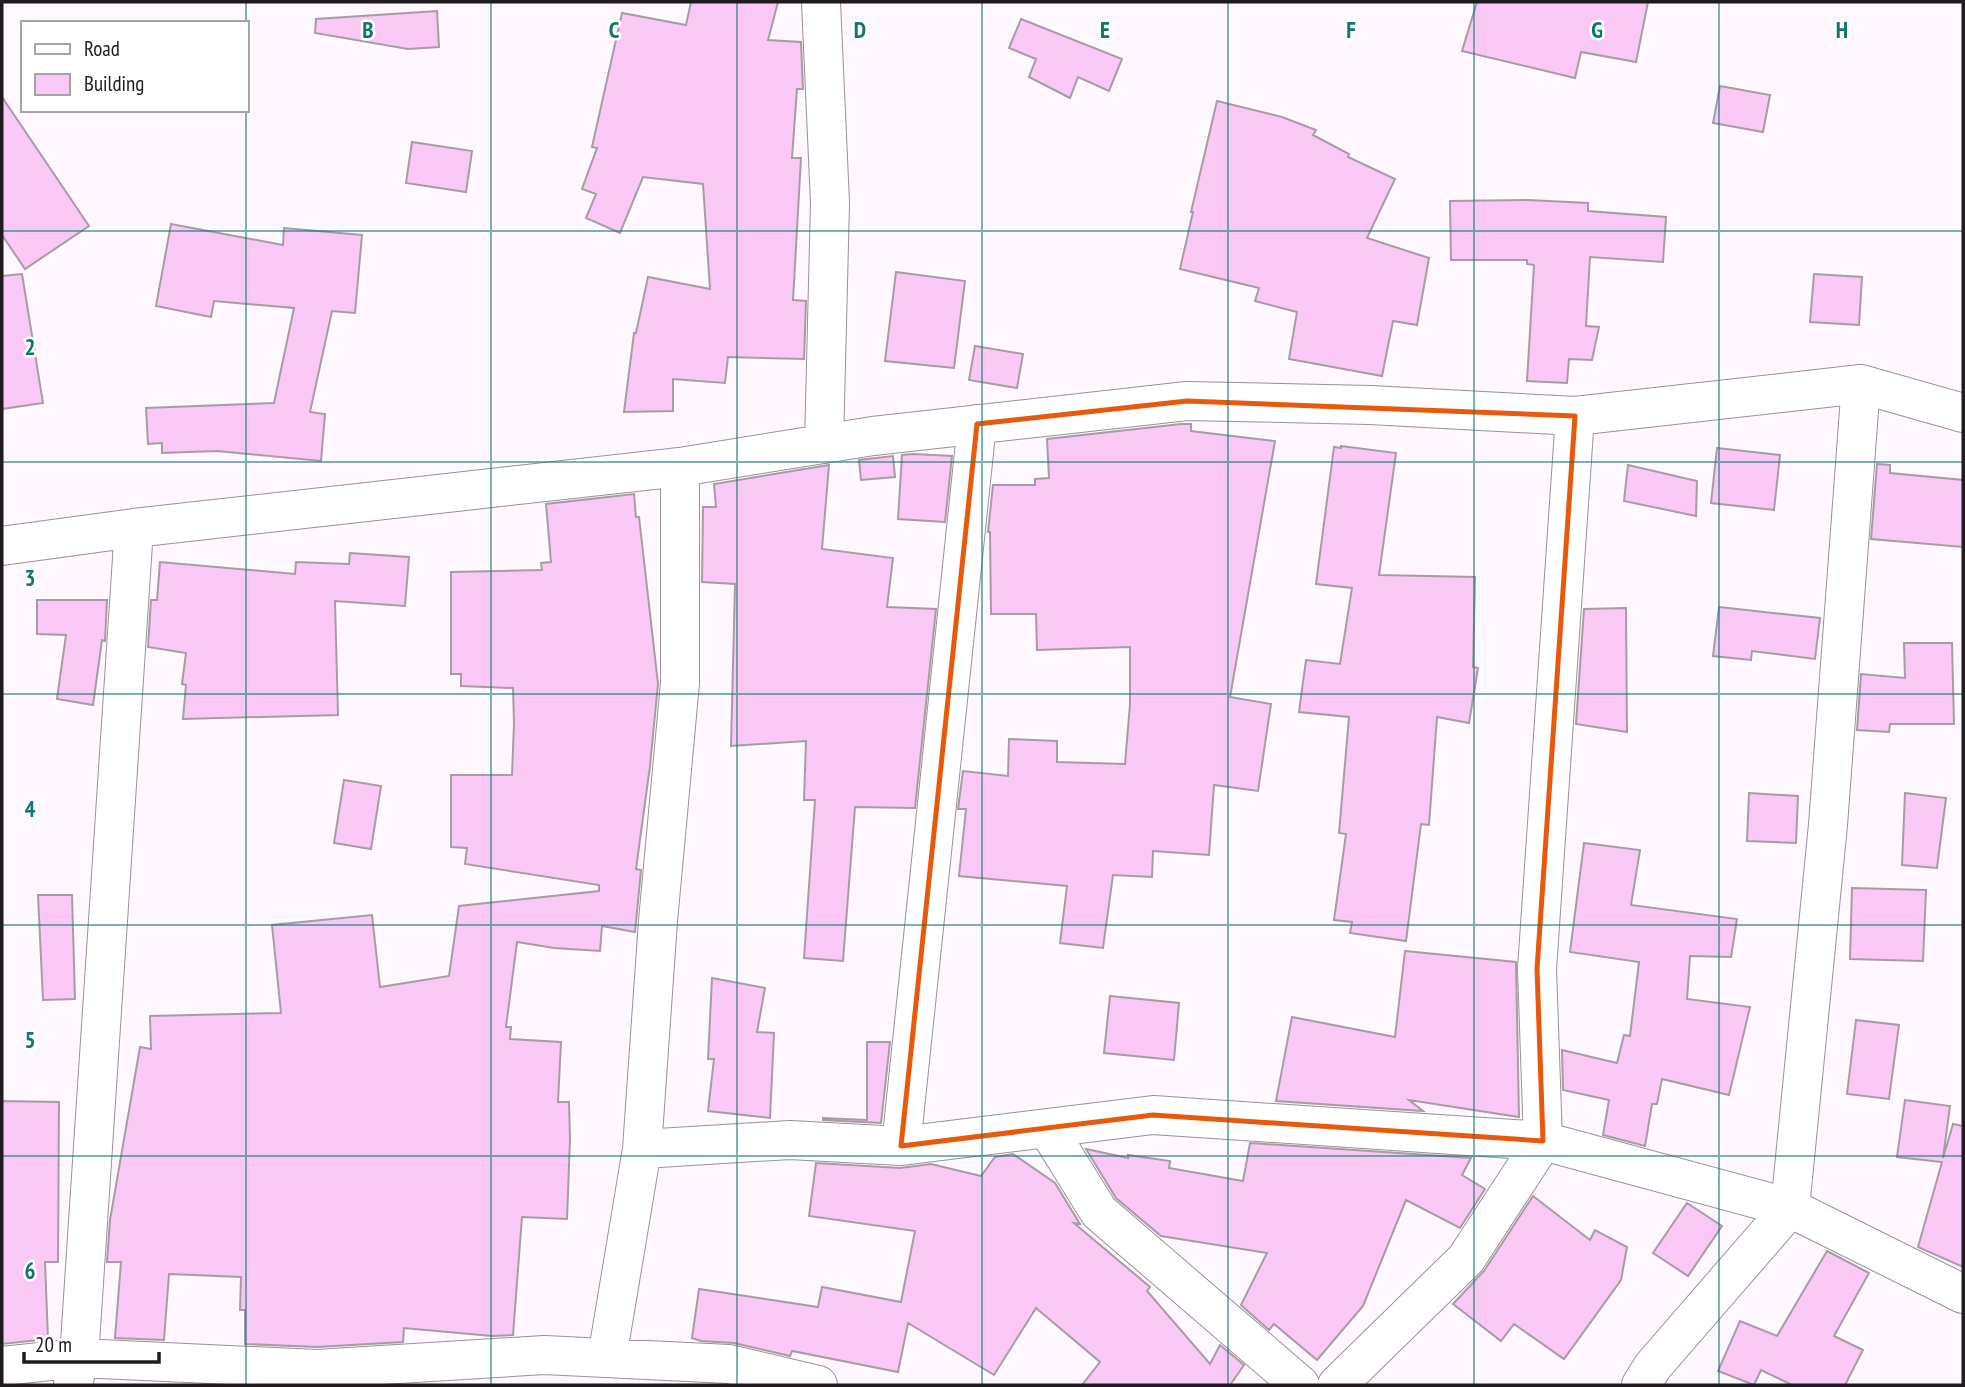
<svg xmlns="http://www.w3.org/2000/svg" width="1965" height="1387" viewBox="0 0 1965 1387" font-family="'PT Sans Narrow',sans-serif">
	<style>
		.building { fill: #fac8f5; stroke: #a79ca5; stroke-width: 2 }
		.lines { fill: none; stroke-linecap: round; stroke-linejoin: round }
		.minor-casing { stroke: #9a9099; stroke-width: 40 }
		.minor { stroke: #fff; stroke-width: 38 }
		.marked { fill: none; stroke: #e8590c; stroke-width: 5; stroke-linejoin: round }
		.grid { fill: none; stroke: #0f766e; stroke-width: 2; stroke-opacity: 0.55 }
		.grid-label { font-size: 23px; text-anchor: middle; font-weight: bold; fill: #0f766e; stroke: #fff; stroke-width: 5; stroke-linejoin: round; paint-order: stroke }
	</style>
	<rect width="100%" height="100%" fill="#fef7fd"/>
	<path class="building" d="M691,2H778L768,40L801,42L803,89H797L792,158H801L793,300L806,301L804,359L728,357L725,383L673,379V411L624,412L634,333H636L648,277L710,289L703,184L643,177L620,233L586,218L596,194L582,189L597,148L592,147L622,13L686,25Z
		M1477,2H1648L1636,62L1581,52L1575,78L1462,51Z
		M437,11L439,47L408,49L315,33L316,19Z
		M1021,19L1122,59L1109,91L1078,77L1070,98L1029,77L1036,59L1009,48Z
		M1720,86L1770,95L1763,132L1713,123Z
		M2,97L89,226L25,269L2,235Z
		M1217,101L1282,117L1316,130L1313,135L1349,154L1348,157L1395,179L1367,238L1429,258L1417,325L1393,321L1382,376L1289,359L1297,312L1255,301L1259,288L1180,269L1193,212H1191Z
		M412,142L472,151L466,192L406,183Z
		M1528,200L1588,203V211L1666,217L1663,262L1590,257L1586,326L1599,327L1592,360L1569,359L1567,383L1527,381L1534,265L1527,264V260H1451L1450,201Z
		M171,224L283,245L284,228L362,235L355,313L332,311L310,412L325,414L321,461L217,451L162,453V443L148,444L146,408L274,403L294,308L214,301L211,317L156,306Z
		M896,272L965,281L954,368L885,361Z
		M22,274L43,403L2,409V276Z
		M1814,274L1862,277L1859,325L1810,322Z
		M975,346L1023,354L1017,388L969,380Z
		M1181,424H1191V431L1275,441L1230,697L1271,704L1258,791L1214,785L1209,855L1153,851L1152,877L1113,875L1103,948L1060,943L1067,886L959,876L966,809H958L963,771L1008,776L1009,739L1057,741V762L1125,764L1130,704V647L1037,650L1036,614H991L990,532H988L993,485H1035V479L1049,478L1047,439Z
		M1341,446L1396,453L1379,575L1475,577L1473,667L1478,668L1469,723L1437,717L1429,825L1421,824L1406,941L1350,933L1352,922L1334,920L1346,834L1339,833L1349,717L1299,712L1306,660L1340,664L1352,588L1316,584L1334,447L1341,448Z
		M1717,448L1780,455L1774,510L1711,503Z
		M913,454L952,456L945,522L898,519L902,455Z
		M893,456L895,477L861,480L859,460Z
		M1877,464L1890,465V473L1963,480V547L1871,539Z
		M829,465L822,549L893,558L887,607L936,609L915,808L855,807L843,961L804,958L815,800H804L806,741L731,746L735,584L702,582L703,507H716L714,484Z
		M1628,465L1697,481L1696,516L1624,501Z
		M634,494L636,517H639L658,684L650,766L636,869L641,870L635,932L602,926L600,951L554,948L517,942L506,1027H511L510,1039L561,1042L558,1102H569L570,1139L567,1219L522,1217L513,1335L492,1336L404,1328L403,1342L317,1347L245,1344V1310H240L241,1277L169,1274L164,1340L115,1338L121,1262H107L110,1220L140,1047L151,1049L150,1016L281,1013L272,925L372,915L380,987L449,976L459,906L599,891V885L465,864L467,848L451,847V775H512L514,723L513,688L461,686V674H451V572L542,570L541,563L551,562L546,504Z
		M350,553L409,557L405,606L335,601L338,715L183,719L186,685L182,684L186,653L148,647L151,600H157L160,562L295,574L296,562L349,564Z
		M37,600H107L105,641L102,640L93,705L57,699L66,635L37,634Z
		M1719,607L1820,618L1815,659L1752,651L1751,660L1713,656Z
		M1626,608L1627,732L1576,724L1584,609Z
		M1904,643H1952L1954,724H1890L1889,732L1857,730L1861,674L1905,678Z
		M344,780L381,786L371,849L334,843Z
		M1749,793L1798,796L1796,843L1747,841Z
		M1905,793L1946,798L1937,868L1902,865Z
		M1584,843L1640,850L1631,905L1737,919L1731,957L1690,956L1687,999L1750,1007L1729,1095L1662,1079L1657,1104H1652L1645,1146L1603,1135L1609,1100L1563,1090L1562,1050L1617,1063L1624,1035L1630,1036L1639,962L1570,952Z
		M1852,888L1926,890L1923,961L1850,959Z
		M38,895H72L75,999L43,1000Z
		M1405,951L1516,962L1519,1117L1409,1100L1423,1111L1276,1101L1292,1017L1395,1037Z
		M712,978L765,988L757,1032L774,1033L770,1118L708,1111L714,1059H708Z
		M1110,996L1179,1003L1174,1060L1104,1053Z
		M1856,1020L1899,1025L1889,1099L1847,1094Z
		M867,1042H890L881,1123L823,1120V1118L867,1120Z
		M1905,1100L1950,1106L1943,1158L1953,1124L1963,1126V1267L1918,1247L1942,1162L1897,1157Z
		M2,1101L59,1102L58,1262H45L48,1339L2,1344Z
		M1250,1143L1471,1158L1462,1175L1485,1189L1460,1228L1406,1200L1363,1306L1317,1360L1274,1324L1269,1330L1241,1305L1267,1253L1161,1236L1116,1198L1086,1149L1128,1158V1155L1170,1161L1169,1168L1243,1181Z
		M1013,1154L1055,1183L1080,1224L1074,1223L1150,1287L1147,1291L1210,1364L1220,1345L1244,1365L1230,1385H1082L1100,1362L1036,1308L994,1375L908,1323L898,1372L792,1351L790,1356L734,1343L701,1341L692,1338L699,1289L818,1307L822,1287L901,1302L915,1231L809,1216L816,1163L900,1168L931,1164L981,1176L995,1157Z
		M1533,1196L1590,1240L1595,1230L1627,1247L1621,1280L1564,1359L1514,1324L1501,1341L1453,1304L1484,1271Z
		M1687,1203L1722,1226L1688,1276L1653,1253Z
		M1827,1251L1869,1273L1834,1336L1863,1350L1845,1385H1792L1761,1370L1754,1385L1718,1371L1740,1321L1777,1336Z"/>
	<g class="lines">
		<g class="minor-casing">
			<path id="minor" d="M821,2L830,203L824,444
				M2,546L134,528L680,467L873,436L1187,401L1370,405L1575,416L1861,384L1963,413
				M1047,1128L1099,1212L1300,1385
				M901,1146L977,424
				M642,1149L790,1140L901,1146L1153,1115L1543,1141L1790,1208L1963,1294
				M607,1358L642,1149L658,921L680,683V467
				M2,1366L79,1358L317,1369L544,1355L729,1364L818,1385
				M73,1385L79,1358L134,528
				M1337,1385L1466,1259L1543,1141L1537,969L1575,416
				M1641,1385L1653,1366L1790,1208L1828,825L1861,384"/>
		</g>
		<use href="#minor" class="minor"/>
	</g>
	<path class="marked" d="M1187,401L1575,416L1537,969L1543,1141L1153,1115L901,1146L977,424Z"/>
	<path class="grid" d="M246,2V23M491,2V1385M737,2V1385M982,2V1385M1228,2V1385M1474,2V1385M1719,2V1385M246,110V1385M2,231H1963M2,462H1963M2,694H1963M2,925H1963M2,1156H1963"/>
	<g class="grid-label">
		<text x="368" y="38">B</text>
		<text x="614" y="38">C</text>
		<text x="860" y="38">D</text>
		<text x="1105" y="38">E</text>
		<text x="1351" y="38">F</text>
		<text x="1597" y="38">G</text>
		<text x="1842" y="38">H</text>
		<text x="30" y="355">2</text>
		<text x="30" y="586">3</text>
		<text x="30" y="817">4</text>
		<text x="30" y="1048">5</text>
		<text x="30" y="1279">6</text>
	</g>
	<rect width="1965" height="1387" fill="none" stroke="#1f1b1e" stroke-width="7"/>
	<rect x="21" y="21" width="228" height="91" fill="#ffffff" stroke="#a5a4a5" stroke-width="2"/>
	<rect x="35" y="44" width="35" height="10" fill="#ffffff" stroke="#a5a4a5" stroke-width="2"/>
	<text x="84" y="56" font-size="21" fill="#1f1b1e">Road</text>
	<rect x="35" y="74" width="35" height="21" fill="#fac8f5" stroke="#a5a4a5" stroke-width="2"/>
	<text x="84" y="91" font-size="21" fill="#1f1b1e">Building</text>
	<path d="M24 1352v10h135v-10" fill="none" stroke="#1f1b1e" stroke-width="3.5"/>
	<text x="35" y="1352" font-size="21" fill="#1f1b1e" stroke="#ffffff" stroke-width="5" paint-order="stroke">20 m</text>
</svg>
